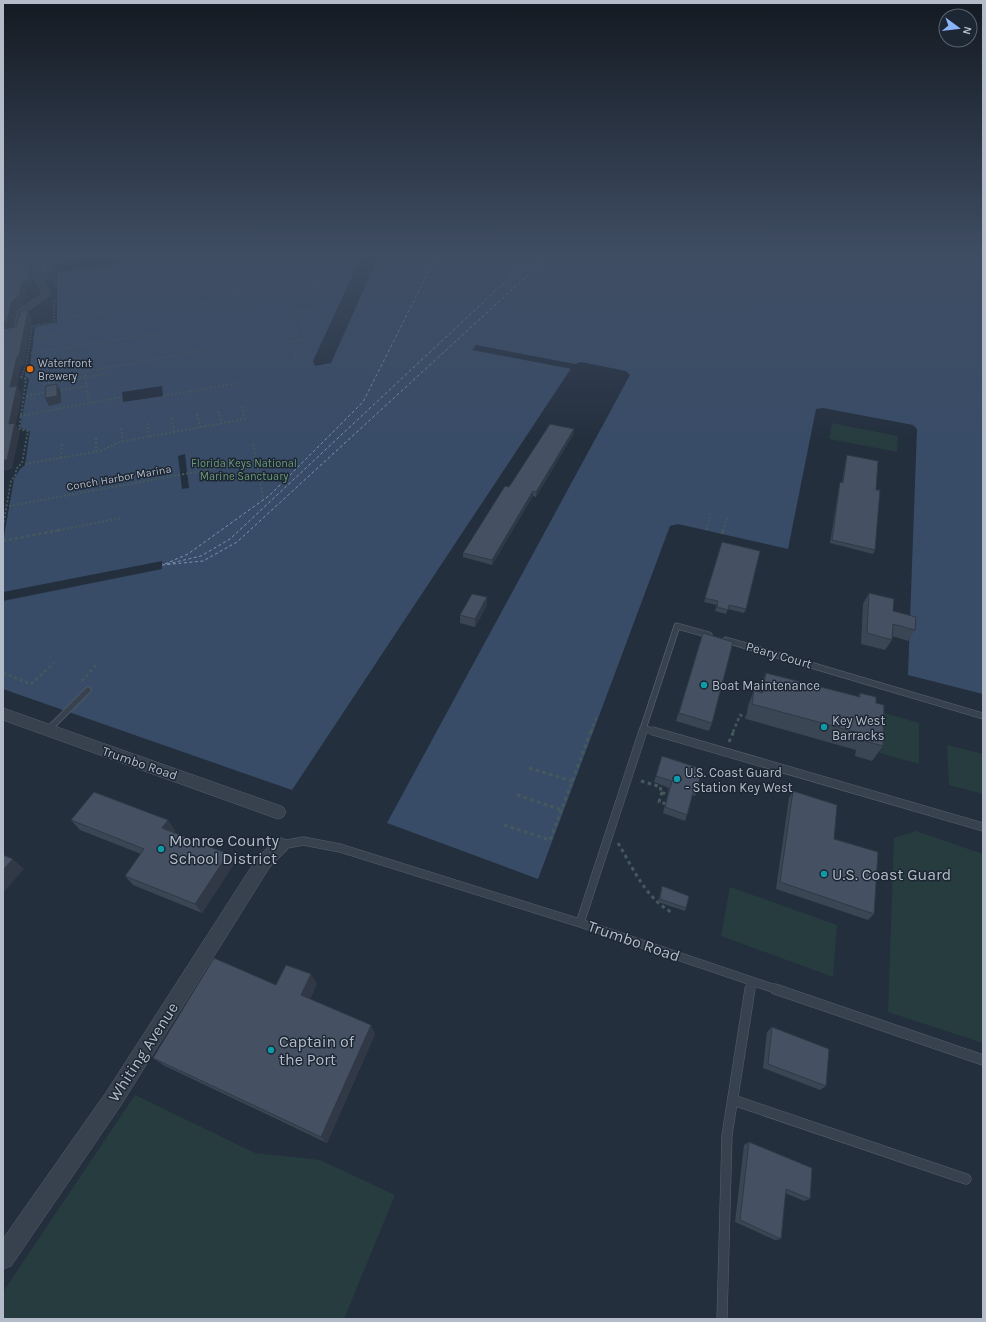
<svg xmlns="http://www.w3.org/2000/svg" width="986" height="1322" viewBox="0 0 986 1322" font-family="Karla,sans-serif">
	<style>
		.green { fill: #263c3f }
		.water { fill: #394c67 }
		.pier { fill: #242f3e }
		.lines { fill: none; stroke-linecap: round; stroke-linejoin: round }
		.ferry { stroke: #7c92b1; stroke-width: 1; stroke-dasharray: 3 2.5; stroke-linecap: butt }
		.service-far2-casing { stroke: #565f6c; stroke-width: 7 }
		.service-far1-casing { stroke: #565f6c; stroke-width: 9 }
		.service-casing { stroke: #565f6c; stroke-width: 11 }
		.minor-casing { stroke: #565f6c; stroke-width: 1 }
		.path-far3 { stroke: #44595c; stroke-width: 1.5; stroke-dasharray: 1.5 1.5; stroke-linecap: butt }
		.path-far2 { stroke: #44595c; stroke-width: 2; stroke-dasharray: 2 2; stroke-linecap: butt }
		.path-far1 { stroke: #44595c; stroke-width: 2.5; stroke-dasharray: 3 3; stroke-linecap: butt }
		.path { stroke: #44595c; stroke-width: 3; stroke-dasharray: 3.5 3.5; stroke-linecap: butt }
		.service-far2 { stroke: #38414e; stroke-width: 5.5 }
		.service-far1 { stroke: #38414e; stroke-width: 8 }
		.service { stroke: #38414e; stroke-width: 10 }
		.minor { fill: #38414e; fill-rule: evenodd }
		.wall { fill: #3b4654 }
		.shaded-wall { fill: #303945 }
		.building { fill: #455162; stroke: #303945 }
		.food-dot { fill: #e8710a; stroke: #1d2633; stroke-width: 1.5 }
		.culture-dot { fill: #0f9aa8; stroke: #1d2633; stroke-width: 1.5 }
		.labels { text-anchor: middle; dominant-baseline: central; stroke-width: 3; stroke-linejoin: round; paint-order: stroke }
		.far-poi-label { font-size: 11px; fill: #b4bcc9; stroke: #1d2633; text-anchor: start }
		.far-park-label { font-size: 11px; fill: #6b9a76; stroke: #1d2633 }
		.far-street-label { font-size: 11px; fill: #b4bcc9; stroke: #1d2633 }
		.street-label { font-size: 13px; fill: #b4bcc9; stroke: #1d2633 }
		.poi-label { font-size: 13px; fill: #b4bcc9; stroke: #1d2633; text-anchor: start }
		.near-poi-label { font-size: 16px; fill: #b4bcc9; stroke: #1d2633; text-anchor: start }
		.near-street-label { font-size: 16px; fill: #b4bcc9; stroke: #1d2633 }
	</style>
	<rect width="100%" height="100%" fill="#242f3e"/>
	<path class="green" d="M832,423L898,436L897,452L829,439Z
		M881,712L919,723V764L880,753Z
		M947,745L983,754V794L949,785Z
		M916,831L983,854V1043L888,1012L894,838Z
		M730,887L837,925L833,977L721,936Z
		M135,1095L255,1153L320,1160L395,1195L344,1319H3V1292Z"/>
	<path class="water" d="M174,253H983V694L908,675L917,429L913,425L823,408L816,409L788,549L678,524L670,526L538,879L387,823L630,375L626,371L581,362L575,364L570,370L292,790L3,689V542L14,479L20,469L25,465L30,431L20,428L29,379L25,376L26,368L30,366L35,327L57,323V272L154,262V256Z"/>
	<path class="pier" d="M363,253H380L331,363L315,366L313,361Z
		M476,345L575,364L572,369L472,350Z
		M162,386L163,396L123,402L122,392Z
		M185,454L189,488L182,489L178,456Z
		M162,561V569L3,601V592Z"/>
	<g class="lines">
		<path class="ferry" d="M165,564L188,554L270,495L363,402L438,253
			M167,564L201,556L230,539L536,253
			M162,565L203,561L237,542L552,253"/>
		<g class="service-far2-casing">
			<path id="service-far2" d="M726,640L983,716
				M643,728L656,732
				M47,731L88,690
				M642,732L677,626L709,635"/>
		</g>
		<g class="service-far1-casing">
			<path id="service-far1" d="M653,731L983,827
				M282,845L303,841L340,848L580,923L778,990
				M580,923L643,731
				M750,990L751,981"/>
		</g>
		<g class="service-casing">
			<path id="service" d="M775,989L983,1060
				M733,1100L966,1179
				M722,1319L727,1135L750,989"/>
		</g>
		<g class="minor-casing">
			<path id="minor" d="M69,253H75L74,260L41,265L43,282L50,291V295L25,313L19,335L3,337V333L13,331L18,310L42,294V291L35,282V265L3,269V265L69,257Z
				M3,708L278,805L283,807L286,812L283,817L278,819L3,720Z
				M281,838L287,840L289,845L287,850L269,868L121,1105L11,1266L3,1269V1239L107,1091L257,858L275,840Z"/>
		</g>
		<path class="path-far3" d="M225,253L237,298
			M284,257L287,270
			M145,262V281
			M286,263L350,257L348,253
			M74,269L152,261L153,255L167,253
			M295,278L296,285L335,281L328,259
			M113,279L114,265
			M81,280L82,268
			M55,284V271H57
			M204,294L235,291
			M57,302L76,299
			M192,305L260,295
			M57,309L109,303
			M280,313L320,309L315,283
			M57,318L110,312
			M33,338L61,334
			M292,341L297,365
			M285,342L305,339L300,311
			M31,353L169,332
			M85,371V375
			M72,374L206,350
			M22,375L26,366L32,326L54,323V299
			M100,375L104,374"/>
		<path class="path-far2" d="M72,374H74
			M85,374L89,403
			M44,384L104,374
			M61,390L87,386
			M26,396L48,392
			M163,396L238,383
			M218,411L222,423
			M197,414L200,427
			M20,416L122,397
			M172,418L174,432
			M147,423L149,436
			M121,428L123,441
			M96,438V451
			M253,444L263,497
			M61,458L62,444
			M25,464L100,451L120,442L245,419L242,406
			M9,506L256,461
			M3,526L11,481L16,474V469L22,463L28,431L19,429L26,379L21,377L22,374
			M706,530L711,514
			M55,531L121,518
			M723,531L727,518"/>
		<path class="path-far1" d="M722,534L723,530
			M3,541L60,530
			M3,673L31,684L54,663
			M82,681L96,665
			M591,732L597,716
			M733,732L740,715L746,717"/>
		<path class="path" d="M729,742L734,731
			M529,768L572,781
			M641,781L661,787L660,792L670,795
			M662,792L659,802L667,804
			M517,795L562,810
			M504,825L550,840L591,731
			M618,843C633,868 645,897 671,912"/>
		<use href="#service-far2" class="service-far2"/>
		<use href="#service-far1" class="service-far1"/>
		<use href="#service" class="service"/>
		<use href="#minor" class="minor"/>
	</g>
	<path class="wall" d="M574,429V433L536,497L533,496L492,565L463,557V553L509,487Z
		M847,455L876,490L875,550L873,554L830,543L839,486L840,482H842L846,458Z
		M722,542L746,609L744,613L728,609L726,614L715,611L717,605L704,602Z
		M869,593L893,611L915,630L908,641L892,636V640L885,650L861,644L863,604Z
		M487,605L475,627L460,623V615Z
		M703,633L712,723L709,731L676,721Z
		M766,673L858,697L860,693L876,703L883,746L872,761L855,756L856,750L746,719L748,706L754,690L758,691L759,688Z
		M662,756L697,790L695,796L692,795L687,815L685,821L663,813L669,788L654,782Z
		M793,791L834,839L874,914L868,920L776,889L789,798Z
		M71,820H168L175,831L173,833L228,854L234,864L202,913L133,885L125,876L141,854L80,830Z
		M662,886L686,908L685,911L658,902Z
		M317,984L310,999L375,1034L327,1143L165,1066L153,1058L276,985Z
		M772,1027L826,1086L820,1090L763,1068L767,1032Z
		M749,1142L810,1199L804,1201L785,1193L781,1239L775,1240L735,1222L744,1145Z"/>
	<path class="shaded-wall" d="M29,252H63L62,256L31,261L34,267V282H32L31,288L26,289L23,305L17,310L12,330L3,332V322L22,281L28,274L3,265V256Z
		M152,252L151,261L119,264L115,253Z
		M53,258L56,264L53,280L44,281L41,274Z
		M28,310L32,319L24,365L21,366L15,396L10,387Z
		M57,384L61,392V403L49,406L45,398Z
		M17,386L22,395L16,424L20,432L12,469L3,471V460L9,424Z
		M574,429V433L536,497V492Z
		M533,491V496L492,565V560Z
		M487,597V605L475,627V619Z
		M168,820L175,831L169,838L162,828Z
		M228,854L234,864L202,913L195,904Z
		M13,859L24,869L3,893V870Z
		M311,974L317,984L307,1005L301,995Z
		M371,1025L375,1034L327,1143L321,1137Z"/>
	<path class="building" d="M3,252H29L3,256Z
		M53,258L50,273L41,274L40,260Z
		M30,259V274H28V280L22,281L19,296L12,301L7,321L3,322V262Z
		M28,310L19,356L17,357L10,387L17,386L9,424L15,423L7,460H3V329L16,327L21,311Z
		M57,384V396L45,398L46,386Z
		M550,424L574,429L536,492L533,491L492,560L463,553L505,486L509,487Z
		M847,455L878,461L876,490H880L875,550L832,540L840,482L843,483Z
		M722,542L760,551L746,609L729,605L728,610L717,607L718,601L705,598Z
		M869,593L894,599L893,611L916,617L915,630L893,624L892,640L867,633Z
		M472,594L487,597L475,619L460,615Z
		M703,633L733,642L712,723L679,713Z
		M766,673L860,697V693L876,697V703L884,705L883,746L865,741L866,735L752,704L754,690L762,693Z
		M662,756L702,769L697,790L694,789L687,815L665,807L672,781L656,776Z
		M793,791L837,805L834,839L878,852L874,914L780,882Z
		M94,792L168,820L162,828L228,854L195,904L125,876L144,849L71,820Z
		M3,855L13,859L3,870Z
		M662,886L689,896L686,908L660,899Z
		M214,958L276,985L286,965L311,974L301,995L371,1025L321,1137L153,1058Z
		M772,1027L829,1049L826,1086L768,1064Z
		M749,1142L812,1168L810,1199L786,1189L781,1239L740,1220Z"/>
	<linearGradient id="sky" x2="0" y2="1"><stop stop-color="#141a22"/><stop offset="0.58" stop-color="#3f4d63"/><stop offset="1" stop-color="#3f4d63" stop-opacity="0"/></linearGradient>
	<rect width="986" height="438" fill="url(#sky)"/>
	<circle class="food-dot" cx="30" cy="369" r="4"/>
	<g class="culture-dot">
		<circle cx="704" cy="685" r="4"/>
		<circle cx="824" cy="727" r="4"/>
		<circle cx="677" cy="779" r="4"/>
		<circle cx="161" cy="849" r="4"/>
		<circle cx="824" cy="874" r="4"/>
		<circle cx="271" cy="1050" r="4"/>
	</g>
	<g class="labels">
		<g class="far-poi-label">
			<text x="38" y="363">Waterfront<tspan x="38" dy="13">Brewery</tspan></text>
		</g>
		<g class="far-park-label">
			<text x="244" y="463">Florida Keys National<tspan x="244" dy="13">Marine Sanctuary</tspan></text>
		</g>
		<g class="far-street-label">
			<text transform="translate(119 478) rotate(-10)">Conch Harbor Marina</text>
		</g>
		<g class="street-label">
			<text transform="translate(779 655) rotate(16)">Peary Court</text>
			<text transform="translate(140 763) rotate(19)">Trumbo Road</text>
		</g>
		<g class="poi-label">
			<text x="712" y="685">Boat Maintenance</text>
			<text x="832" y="720">Key West<tspan x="832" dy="15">Barracks</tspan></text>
			<text x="685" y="772">U.S. Coast Guard<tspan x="685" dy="15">- Station Key West</tspan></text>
		</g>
		<g class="near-poi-label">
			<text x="169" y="840">Monroe County<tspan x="169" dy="18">School District</tspan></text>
			<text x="832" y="874">U.S. Coast Guard</text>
			<text x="279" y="1041">Captain of<tspan x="279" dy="18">the Port</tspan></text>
		</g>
		<g class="near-street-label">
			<text transform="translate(634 941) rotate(19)">Trumbo Road</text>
			<text transform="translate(143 1052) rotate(-57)">Whiting Avenue</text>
		</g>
	</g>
	<rect width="986" height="1322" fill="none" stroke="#b4bcc9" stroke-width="8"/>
	<g transform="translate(958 28) rotate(105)"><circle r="19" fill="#1d2633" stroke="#59626f"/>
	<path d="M0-3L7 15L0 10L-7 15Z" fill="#8ab4f8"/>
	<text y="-6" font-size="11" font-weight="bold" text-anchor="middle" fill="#b4bcc9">N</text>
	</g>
</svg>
